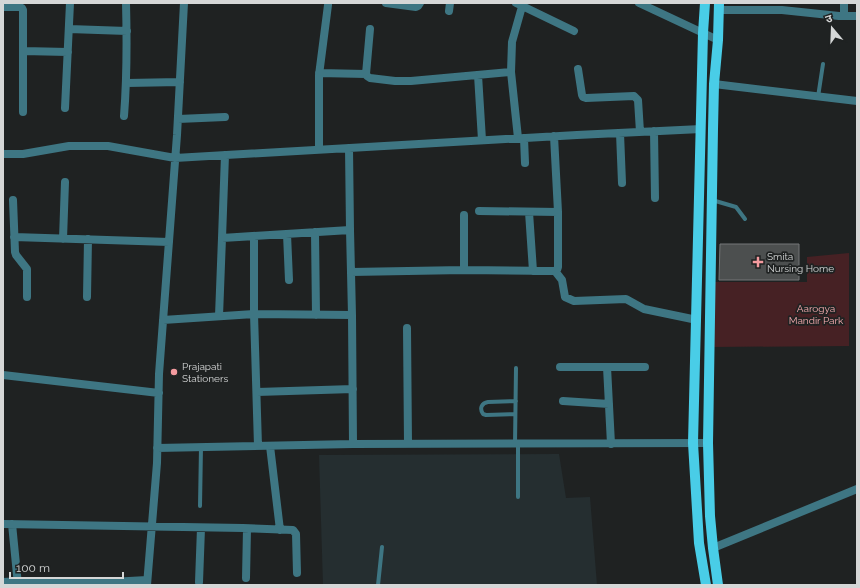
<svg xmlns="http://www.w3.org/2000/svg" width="860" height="588" viewBox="0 0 860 588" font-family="Raleway,'Noto Sans Devanagari',sans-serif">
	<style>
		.built { fill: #252e30 }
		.green { fill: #462124 }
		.building { fill: #4c4f4f; stroke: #747778 }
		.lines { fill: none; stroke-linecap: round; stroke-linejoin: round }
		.lane { stroke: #3e7683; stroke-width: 4 }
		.street { stroke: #3e7683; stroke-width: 8 }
		.primary { stroke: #49cde7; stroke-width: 10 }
		.poi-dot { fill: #f49b9f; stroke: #1f2222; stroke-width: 1.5 }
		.labels { text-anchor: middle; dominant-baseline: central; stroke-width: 3.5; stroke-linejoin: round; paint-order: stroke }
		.poi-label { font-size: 10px; fill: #d5d7d7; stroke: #1f2222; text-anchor: start }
		.park-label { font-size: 10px; fill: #f7adb0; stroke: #1f2222 }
	</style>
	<rect width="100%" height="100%" fill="#1f2222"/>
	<path class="built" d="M559,454L566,498L590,497L597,585H323L319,455Z"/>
	<path class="green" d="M849,253V346L712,347L714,282H807V257Z"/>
	<path class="building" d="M720,244H799V280H719Z"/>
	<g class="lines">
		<path class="lane" d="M818,97L823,64
			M712,200L736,207L745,219
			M515,414L486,415L483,414C479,408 482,403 488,402L516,401
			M515,444L516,368
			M518,444V497
			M200,506L201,447
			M378,585L382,547"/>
		<path class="street" d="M386,3L416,7L418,6L420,3
			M516,3L574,31
			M639,3L718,40
			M3,7H19L22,8L23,10V112
			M719,10H782L839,16H857
			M449,11L450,3
			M844,16V3
			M69,29L127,31
			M370,29L366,74L367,76L370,78L395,81H411L511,72
			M23,51L68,52
			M578,69L582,95L583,97L586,98L634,96L638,100L640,132
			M319,73L366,74
			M478,75L482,140
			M127,83L180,82
			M714,84L857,101
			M65,108L70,3
			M124,116C127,78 127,41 126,3
			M178,119L225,117
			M654,131L655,198
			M620,133L622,183
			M518,138L511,72L512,42L523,3
			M524,138L525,163
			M349,148L350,230
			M319,149V75L328,5
			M3,154H23L69,146H108L175,158L577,135L701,129
			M13,200L15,252L16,255L27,269V297
			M479,211L558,212L554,136
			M529,212L533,271
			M315,232L316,315
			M287,234L289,280
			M254,236V314L258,446
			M14,237L169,242
			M222,238L225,155
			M63,239L65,182
			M464,270V215
			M555,271L562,280L565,297L574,301L626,299L644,309L697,320
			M351,272L464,270L555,271L557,270L558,267V212
			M87,297L88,239
			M219,316L222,238L350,230L352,315L353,444
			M163,320L254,314L352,315
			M407,328L408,444
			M560,367H645
			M607,367L611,444
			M3,375L159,393
			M257,392L353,389
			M563,401L609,404
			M270,446L280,530
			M157,448L353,444L708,443
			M3,524L243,528L293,530L296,534L297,573
			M12,524L18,585
			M713,548L857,489
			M246,578L247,529
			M3,582L23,581L111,582L147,580
			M199,582L201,528
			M147,585L157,463L159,374L177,135L184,3"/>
		<path class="primary" d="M705,3L703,33L693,443L699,543L706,585
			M718,585L713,548L710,516L708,443L713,129L714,84L718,40L719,3"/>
	</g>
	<g class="poi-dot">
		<path d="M756 256h4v4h4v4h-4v4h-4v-4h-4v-4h4z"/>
		<circle cx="174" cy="372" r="4"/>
	</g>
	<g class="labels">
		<g class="poi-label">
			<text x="767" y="256">Smita<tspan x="767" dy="12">Nursing Home</tspan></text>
			<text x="182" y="366">Prajapati<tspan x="182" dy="12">Stationers</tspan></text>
		</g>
		<g class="park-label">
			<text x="816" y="308">Aarogya<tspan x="816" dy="12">Mandir Park</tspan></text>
		</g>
	</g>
	<rect width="860" height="588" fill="none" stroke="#d5d7d7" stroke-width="8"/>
	<g transform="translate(832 28) rotate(341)" stroke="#1f2222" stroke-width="3" paint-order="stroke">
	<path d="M0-3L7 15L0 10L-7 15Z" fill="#d5d7d7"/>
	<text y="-6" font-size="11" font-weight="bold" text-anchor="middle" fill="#d5d7d7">उ</text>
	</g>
	<path d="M10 572v6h113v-6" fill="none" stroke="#d5d7d7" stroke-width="2"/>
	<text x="16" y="572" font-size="12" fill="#d5d7d7" stroke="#1f2222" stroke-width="3" paint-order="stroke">100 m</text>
</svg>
